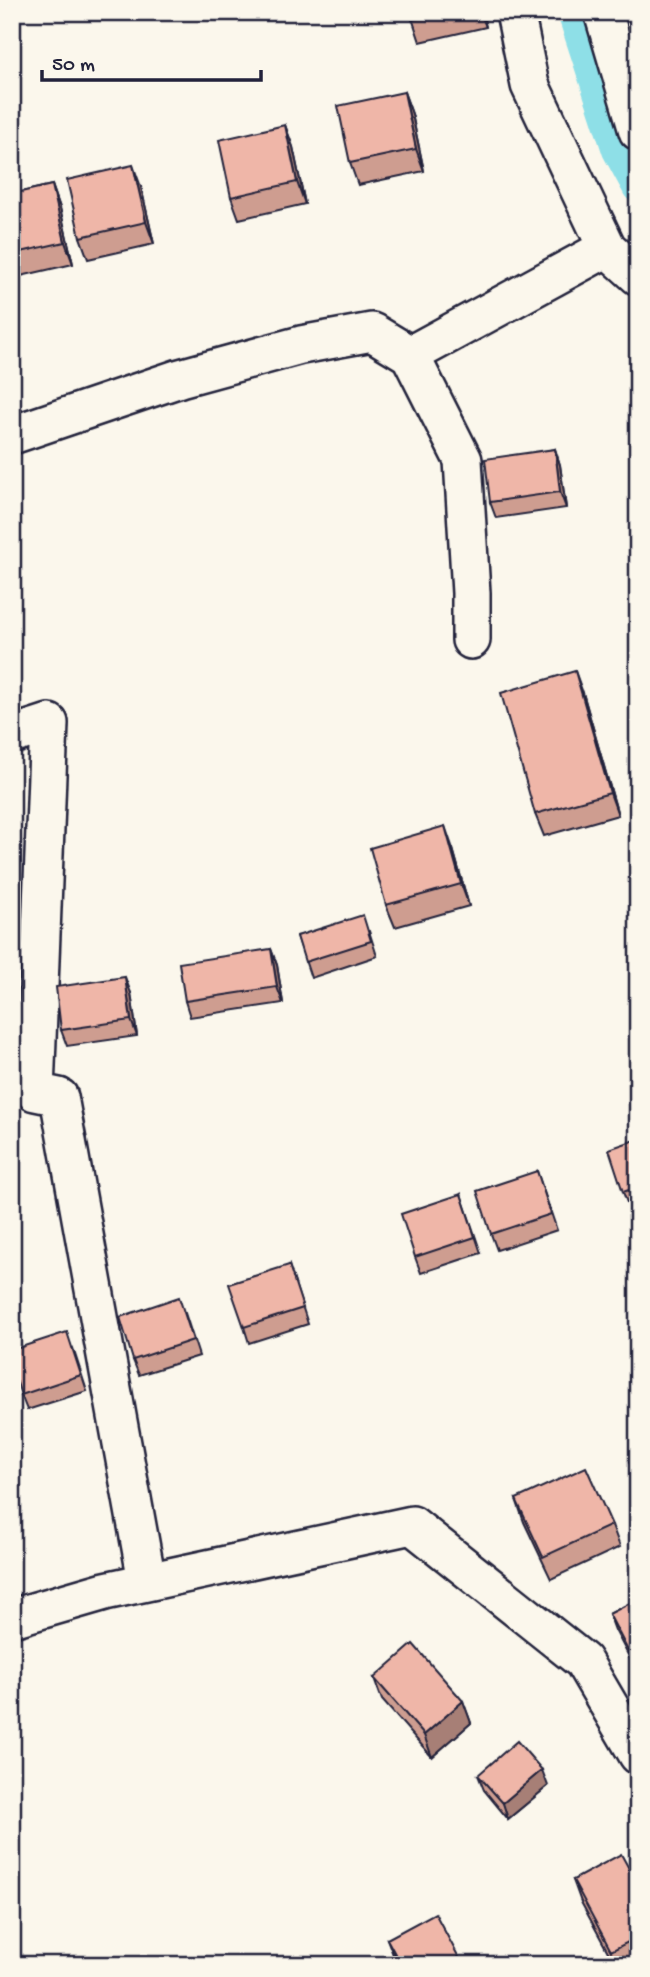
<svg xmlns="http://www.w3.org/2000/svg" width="650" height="1977" viewBox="0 0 650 1977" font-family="'Gochi Hand',sans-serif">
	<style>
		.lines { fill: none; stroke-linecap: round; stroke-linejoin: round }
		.canal { stroke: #8edfe7; stroke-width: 32 }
		.minor-casing { stroke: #22223b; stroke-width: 42 }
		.minor { stroke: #fbf7ec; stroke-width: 37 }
		.wall { fill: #ce9d90; stroke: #22223b; stroke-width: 2 }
		.shaded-wall { fill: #a77f76; stroke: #22223b; stroke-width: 2 }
		.building { fill: #efb6a8; stroke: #22223b; stroke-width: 2 }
	</style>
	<rect width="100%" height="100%" fill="#fbf7ec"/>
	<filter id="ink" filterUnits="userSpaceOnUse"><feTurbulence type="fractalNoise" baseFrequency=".0143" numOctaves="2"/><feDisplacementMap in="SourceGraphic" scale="14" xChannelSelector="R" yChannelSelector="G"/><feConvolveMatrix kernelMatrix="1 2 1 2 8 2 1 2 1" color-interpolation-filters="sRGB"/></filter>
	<g filter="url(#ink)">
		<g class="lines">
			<path class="canal" d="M573,12L618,150L638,187"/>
			<g class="minor-casing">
				<path id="minor" d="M515,12L530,85L607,248L638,276
					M603,12L638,131
					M12,435L180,378L301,345L372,332L410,355
					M471,640V593L463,460L410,355L607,248
					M12,735L49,723L35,1092L59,1097L147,1581
					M12,1618L105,1591L412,1525L583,1661L638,1755"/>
			</g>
			<use href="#minor" class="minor"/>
		</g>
		<path class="wall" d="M410,12H482L486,27L420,42Z
			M404,92L412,114L424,171L358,185L350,163Z
			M285,125L293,147L305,204L239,219L231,197Z
			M52,185L60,208L73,264L12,278V194Z
			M141,187L154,244L88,259L80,237Z
			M555,449L560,465L566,508L496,518L490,502Z
			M583,693L618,815L544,836L535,814Z
			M453,849L469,906L395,927L386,905Z
			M369,931L377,956L311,978L297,936Z
			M271,949L277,965L283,1003L190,1017L185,1001Z
			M131,993L137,1036L67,1046L61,1030Z
			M638,1139V1205L629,1208L623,1192Z
			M537,1171L557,1230L497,1250L491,1234Z
			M461,1194L481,1253L421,1273L415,1257Z
			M289,1265L308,1324L249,1343L244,1327Z
			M185,1313L199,1356L139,1375L133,1360Z
			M73,1348L87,1391L27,1410L21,1395Z
			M516,1499L612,1525L620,1547L551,1579L524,1522Z
			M638,1599V1674L615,1630L609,1614Z
			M374,1678L463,1701L471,1723L432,1757L382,1700Z
			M478,1775L548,1786L508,1819L484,1790Z
			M573,1880L638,1885V1963L635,1965H615L581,1902Z
			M387,1939L463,1965H397Z"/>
		<path class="shaded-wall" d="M480,12H482L486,27Z
			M404,92L412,114L424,171L416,149Z
			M285,125L293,147L305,204L297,182Z
			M133,165L141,187L154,244L146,222Z
			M52,185L60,208L73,264L65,242Z
			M555,449L560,465L566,508L560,492Z
			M575,671L583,693L618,815L610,793Z
			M445,826L453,849L469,906L461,884Z
			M271,949L277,965L283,1003L277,987Z
			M125,977L131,993L137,1036L131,1020Z
			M463,1701L471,1723L432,1757L424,1735Z
			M542,1770L548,1786L508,1819L503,1803Z"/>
		<path class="building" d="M410,12H445L412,20Z
			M404,92L416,149L350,163L338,106Z
			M285,125L297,182L231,197L219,140Z
			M133,165L146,222L80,237L67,180Z
			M52,185L65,242L12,254V194Z
			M555,449L560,492L490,502L485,459Z
			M575,671L610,793L535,814L501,693Z
			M445,826L461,884L386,905L370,848Z
			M363,915L371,941L305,962L297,936Z
			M271,949L277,987L185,1001L179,963Z
			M125,977L131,1020L61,1030L56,987Z
			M638,1139V1187L623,1192L609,1149Z
			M537,1171L551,1214L491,1234L477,1191Z
			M461,1194L475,1237L415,1257L401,1214Z
			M289,1265L303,1308L244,1327L229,1284Z
			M179,1297L193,1340L133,1360L120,1317Z
			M67,1332L81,1375L21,1395L12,1367V1350Z
			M638,1458V1485L629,1461Z
			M586,1467L612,1525L543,1557L516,1499Z
			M638,1599V1670L609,1614Z
			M413,1644L463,1701L424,1735L374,1678Z
			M517,1741L542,1770L503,1803L478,1775Z
			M621,1854L638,1885V1937L611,1951L573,1880Z
			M435,1913L463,1965H401L387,1939Z"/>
	</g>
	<rect width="650" height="1977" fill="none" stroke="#fbf7ec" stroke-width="42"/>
	<rect x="21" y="21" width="608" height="1935" fill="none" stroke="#22223b" stroke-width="2.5" filter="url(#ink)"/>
	<path d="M42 70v10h219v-10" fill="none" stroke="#22223b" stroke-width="3.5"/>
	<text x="52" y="70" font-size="21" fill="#22223b" stroke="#fbf7ec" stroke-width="5" paint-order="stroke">50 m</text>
</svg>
